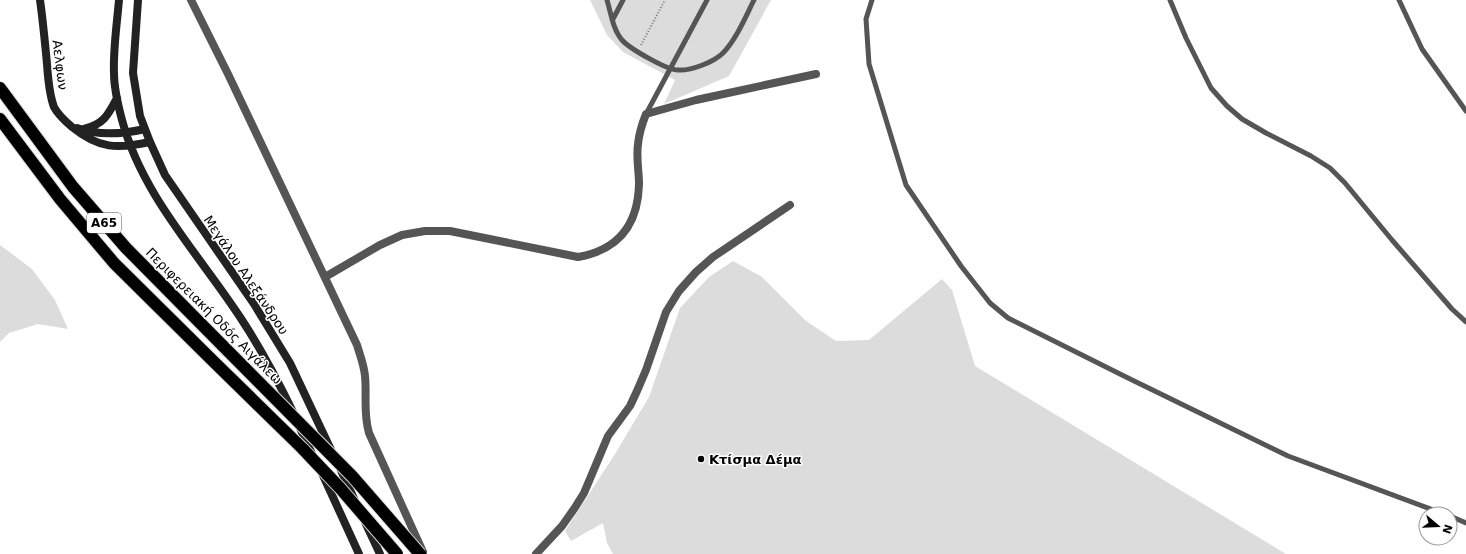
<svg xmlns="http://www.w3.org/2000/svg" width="1466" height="554" viewBox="0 0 1466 554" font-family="'DejaVu Sans',sans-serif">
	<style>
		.green { fill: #dcdcdc }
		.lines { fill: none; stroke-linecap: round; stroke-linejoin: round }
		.highway-casing { stroke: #dbdbdb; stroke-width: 14 }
		.path { stroke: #777; stroke-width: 2; stroke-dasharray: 1 2; stroke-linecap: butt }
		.lane { stroke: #555; stroke-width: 5 }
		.street { stroke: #555; stroke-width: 8 }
		.secondary { stroke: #222; stroke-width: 8 }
		.highway { stroke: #000; stroke-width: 12 }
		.highway-bridge-casing { stroke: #dbdbdb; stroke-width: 14; stroke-linecap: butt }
		.highway-bridge { stroke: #000; stroke-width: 12 }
		.poi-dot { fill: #000; stroke: #fff; stroke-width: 1.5 }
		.labels { text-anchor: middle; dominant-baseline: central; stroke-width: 3; stroke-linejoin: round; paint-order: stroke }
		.shield { fill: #fff; stroke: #4c4c4c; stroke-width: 1 }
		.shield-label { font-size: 12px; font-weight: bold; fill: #000 }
		.street-label { font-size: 13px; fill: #000; stroke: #fff }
		.poi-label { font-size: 13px; font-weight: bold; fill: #000; stroke: #fff; text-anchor: start }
	</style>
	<rect width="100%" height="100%" fill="#fff"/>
	<path class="green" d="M590,0H771L729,76L664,104L675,80L623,52L607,35Z
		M0,245L32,269L55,300L68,329L38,324L9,333L0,342Z
		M733,261L762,277L806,321L836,341L869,340L942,279L952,290L975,366L1286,554H613L607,543L603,523L571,541L565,531L615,454L649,397L680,308L709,277Z"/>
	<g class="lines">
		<g class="highway-casing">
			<path id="highway" d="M0,88L73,187L126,248L223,346
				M0,119L60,199L114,263L211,359"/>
		</g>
		<path class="path" d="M641,45L665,0"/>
		<path class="lane" d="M607,0C611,13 613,30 622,40C630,49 667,70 678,70C691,71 714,62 723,53C736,40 746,16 754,0
			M872,0L866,19L869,64L906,185L961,266L990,303L1008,318L1126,377L1288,456L1444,514
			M1170,0L1186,38L1211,88L1227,106L1242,119L1266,133L1311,156L1330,168L1345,183L1392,240L1452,309L1466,322
			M1399,0L1422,49L1466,111
			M613,19L623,0
			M646,114L707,0
			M1450,516L1466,523"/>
		<path class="street" d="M191,0L228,74L357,345C360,355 364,365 365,376C367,395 363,413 369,433L423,552
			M325,277L380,245L402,235L425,231H450L578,257C618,250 638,225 639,184C639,171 636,158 638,144C639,134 642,124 646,114L696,100L816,74
			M536,554L562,526L574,509L584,493L608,436L630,406L637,391L646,370L666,312L679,291L696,272L713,257L790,205"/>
		<path class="secondary" d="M40,0C43,21 45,43 47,64C48,78 49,94 54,107C58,115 65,121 72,127C99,149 117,149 150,142
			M119,0C117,23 113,50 114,73C114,88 118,105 122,120C142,195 198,253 240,317C260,347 277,379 293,412
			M138,0L133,73L140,116L150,142L165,175L254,304L290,363L332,452
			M77,128C99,136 123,134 145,129
			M84,129C104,124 108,115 117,98
			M299,426L313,456
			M339,466L355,501
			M321,471L359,554
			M365,522L380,554"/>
		<use href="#highway" class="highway"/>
		<g class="highway-bridge-casing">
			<path id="highway-bridge" d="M223,346L352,476L420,554
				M211,359L302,448L340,488L397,554"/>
		</g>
		<use href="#highway-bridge" class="highway-bridge"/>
	</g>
	<circle class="poi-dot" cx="701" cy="459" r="4"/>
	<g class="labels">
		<rect class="shield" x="87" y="213" width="34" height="20" rx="3"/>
		<g class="shield-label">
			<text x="104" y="223">Α65</text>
		</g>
		<g class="street-label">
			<text transform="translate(60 65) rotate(83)">Αελφων</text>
			<text transform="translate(246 275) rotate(56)">Μεγάλου Αλεξάνδρου</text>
			<text transform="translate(214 316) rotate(45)">Περιφερειακή Οδός Αιγάλεω</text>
		</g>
		<g class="poi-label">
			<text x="709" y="459">Κτίσμα Δέμα</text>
		</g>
	</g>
	<g transform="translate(1438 526) rotate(109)"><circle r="19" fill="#ffffff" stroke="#999999"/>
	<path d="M0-3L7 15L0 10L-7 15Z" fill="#000000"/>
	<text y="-6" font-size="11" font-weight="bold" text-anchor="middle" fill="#000000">N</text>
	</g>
</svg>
